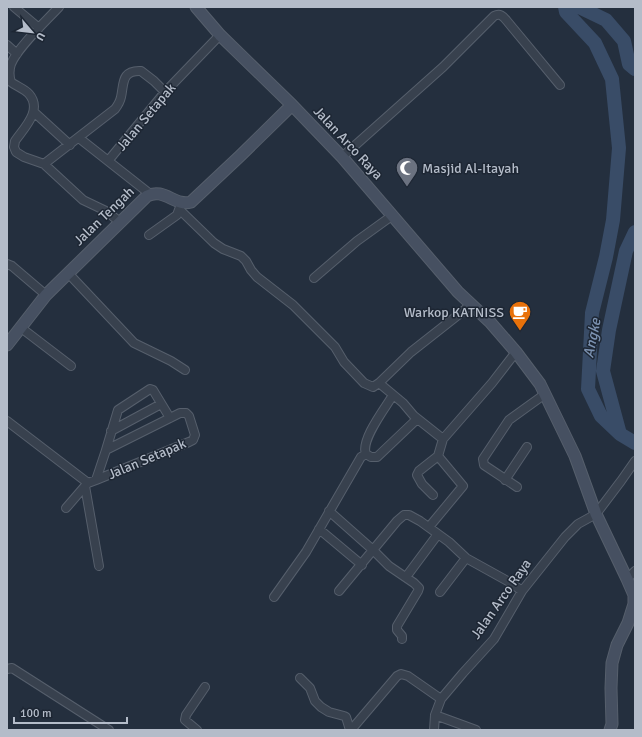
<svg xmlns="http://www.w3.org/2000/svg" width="642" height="737" viewBox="0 0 642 737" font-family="Signika,sans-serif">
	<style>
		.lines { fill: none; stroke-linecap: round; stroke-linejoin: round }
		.river { stroke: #394c67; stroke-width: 14 }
		.minor-casing { stroke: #565f6c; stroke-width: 10 }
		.secondary-casing { stroke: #565f6c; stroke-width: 13 }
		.minor { stroke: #38414e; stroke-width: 8 }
		.secondary { stroke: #465061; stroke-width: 11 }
		.labels { text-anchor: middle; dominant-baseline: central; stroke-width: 3; stroke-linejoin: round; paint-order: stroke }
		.street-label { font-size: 14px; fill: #b4bcc9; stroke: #1d2633 }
		.poi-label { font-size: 14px; fill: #b4bcc9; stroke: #1d2633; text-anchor: start }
		.water-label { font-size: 15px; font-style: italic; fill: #7c92b1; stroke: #1d2633 }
	</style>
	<rect width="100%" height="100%" fill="#242f3e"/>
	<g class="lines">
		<path class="river" d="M565,7L566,12L595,43L612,79L619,148L613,220L606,257L592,313L588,389L601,416L620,434
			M579,7L606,20L624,41L629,64L635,69
			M635,232L626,251L609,330L603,371L620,434L635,443"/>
		<g class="minor-casing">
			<path id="minor" d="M14,7L39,28
				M59,7C46,21 18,47 11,64C9,70 9,76 11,82C16,86 25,89 29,94C43,110 24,128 15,141L14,147L16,152L24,157L44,164L83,200L106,211L120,222
				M7,45L17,54
				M35,113L70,145
				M79,138L150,194
				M342,157L443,67L494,16C500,13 503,16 507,21L560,85
				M108,161L165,92L220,35
				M44,164L115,109C118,105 120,102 121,97C124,84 121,70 141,71L154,81L165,92
				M180,210L214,243L223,249L241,256L246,261L251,270L257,277L293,305L335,347L344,362L364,383L373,387L379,383
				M149,235L177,215L180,207
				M7,264L12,266L46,295
				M68,273L134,343L171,361L185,370
				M314,278L357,241L393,215
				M20,327L71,366
				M7,421L88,483
				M111,431L161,404
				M443,439L414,416L403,403L379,383L411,352L472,304
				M106,450L118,410L150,389L153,390L170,418
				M366,454C360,440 386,407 393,395
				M96,480L106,450L180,413H186L189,416L195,435L193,440L189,442L96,480L88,483L85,486L99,566
				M505,480L527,447
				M517,487L484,465L483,459L509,420L545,394
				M433,495L422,484L417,475L419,471L438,456
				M66,508L85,486
				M329,511L373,550L389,566L414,583L419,588L418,591L397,626V630L402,636V639
				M429,527L463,486L438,456L443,439L492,383L516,352
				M319,529L362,565
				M406,577L438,534
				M627,579L635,571
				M339,591L397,521L404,515H409L420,521L449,542L466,558L511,583L522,591
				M440,592L466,558
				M274,597L306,552L361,457L366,454L371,457H377L417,419
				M7,669L12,668L109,730
				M300,678L310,688L315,701L321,707L329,712L344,716L346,717L350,730
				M435,715L476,730
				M197,730L185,720L186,715L205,687
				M351,730L397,676L401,674L408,676L441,699
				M434,730L435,715L441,699L463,673L494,639L522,591L565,537L578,524L596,514L621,481L635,461"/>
		</g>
		<g class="secondary-casing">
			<path id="secondary" d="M196,7L220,35L292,105L342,157L458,292L490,322L516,352L540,384L575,456L596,514L627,579L634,595V604L628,623L617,645L612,663L611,688L612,724L610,730
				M7,345L46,295L147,196C164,187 175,207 191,202L240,156L292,105"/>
		</g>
		<use href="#minor" class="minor"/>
		<use href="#secondary" class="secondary"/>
	</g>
	<defs>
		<g id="mosque-pin" transform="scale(1.15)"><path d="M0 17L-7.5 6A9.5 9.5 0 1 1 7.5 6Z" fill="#6b7280" stroke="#1d2633"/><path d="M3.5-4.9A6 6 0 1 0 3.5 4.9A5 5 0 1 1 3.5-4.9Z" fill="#fff"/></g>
		<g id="cafe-pin" transform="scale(1.15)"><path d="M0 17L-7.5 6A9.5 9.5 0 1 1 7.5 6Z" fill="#e8710a" stroke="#1d2633"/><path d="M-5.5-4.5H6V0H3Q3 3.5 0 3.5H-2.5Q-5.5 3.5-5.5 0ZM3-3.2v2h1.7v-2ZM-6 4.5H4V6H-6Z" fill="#fff"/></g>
	</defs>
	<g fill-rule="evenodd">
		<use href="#mosque-pin" x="407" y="168"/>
		<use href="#cafe-pin" x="520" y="312"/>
	</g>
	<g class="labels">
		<g class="street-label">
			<text transform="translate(146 117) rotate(-50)">Jalan Setapak</text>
			<text transform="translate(348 143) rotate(47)">Jalan Arco Raya</text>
			<text transform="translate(104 216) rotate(-44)">Jalan Tengah</text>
			<text transform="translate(147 459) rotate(-23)">Jalan Setapak</text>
			<text transform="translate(501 599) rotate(-55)">Jalan Arco Raya</text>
		</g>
		<g class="poi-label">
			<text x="422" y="168">Masjid Al-Itayah</text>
			<text x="504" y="312" text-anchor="end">Warkop KATNISS</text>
		</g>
		<g class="water-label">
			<text transform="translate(592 338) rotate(-79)">Angke</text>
		</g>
	</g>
	<rect width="642" height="737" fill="none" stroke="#b4bcc9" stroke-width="16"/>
	<g transform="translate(32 32) rotate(118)" stroke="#1d2633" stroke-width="3" paint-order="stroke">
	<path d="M0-3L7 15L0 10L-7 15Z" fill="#b4bcc9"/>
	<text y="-6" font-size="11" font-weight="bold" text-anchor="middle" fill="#b4bcc9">U</text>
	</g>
	<path d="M14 717v6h113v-6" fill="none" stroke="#b4bcc9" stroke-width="2"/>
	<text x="20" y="717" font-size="12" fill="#b4bcc9" stroke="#1d2633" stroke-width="3" paint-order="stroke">100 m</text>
</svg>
